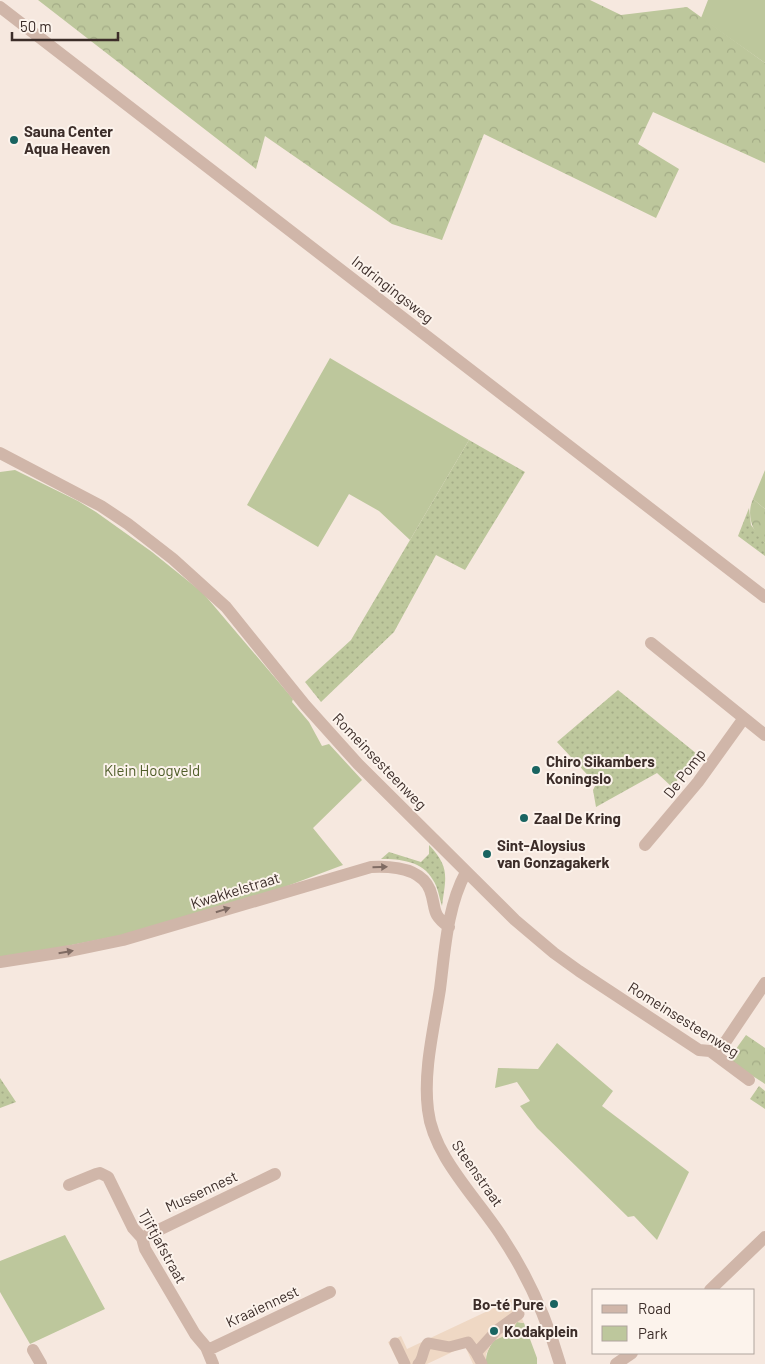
<svg xmlns="http://www.w3.org/2000/svg" width="765" height="1364" viewBox="0 0 765 1364" font-family="Barlow,sans-serif">
	<style>
		.grass { fill: url(#grass-dots) }
		.forest { fill: url(#forest-crowns) }
		.green { fill: #bdc79c }
		.plaza { fill: #efd8c4 }
		.lines { fill: none; stroke-linecap: round; stroke-linejoin: round }
		.pedestrian { stroke: #d0b6a9; stroke-width: 11 }
		.minor { stroke: #d0b6a9; stroke-width: 12 }
		.tertiary { stroke: #d0b6a9; stroke-width: 12 }
		.oneway { fill: #7f6b63 }
		.poi-dot { fill: #196461; stroke: #fcf3ec; stroke-width: 2 }
		.labels { text-anchor: middle; dominant-baseline: central; stroke-width: 4; stroke-linejoin: round; paint-order: stroke }
		.poi-label { font-size: 15px; font-weight: bold; fill: #3c2d29; stroke: #fcf3ec; text-anchor: start }
		.street-label { font-size: 15px; fill: #3c2d29; stroke: #fcf3ec }
		.park-label { font-size: 15px; fill: #505e2a; stroke: #fcf3ec }
	</style>
	<defs>
		<pattern id="grass-dots" width="8" height="8" patternUnits="userSpaceOnUse" patternTransform="scale(1.25)"><rect width="8" height="8" fill="#bdc79c"/><path d="M2 2h.1M6 6h.1" fill="none" stroke="#a3ab86" stroke-width="1.8" stroke-linecap="round"/></pattern>
		<pattern id="forest-crowns" width="20" height="18" patternUnits="userSpaceOnUse" patternTransform="scale(1.25)"><rect width="20" height="18" fill="#bdc79c"/><path d="M2 6a3 3 0 1 1 6 0M12 15a3 3 0 1 1 6 0" fill="none" stroke="#a3ab86"/></pattern>
	</defs>
	<rect width="100%" height="100%" fill="#f6e8df"/>
	<path class="grass" d="M469,440L525,472L465,570L436,555L394,632L321,702L305,682L351,640Z
		M749,508L751,525L765,543V556L738,536Z
		M618,690L697,754L672,787L657,773L596,807L593,790L596,784L557,742Z
		M429,845C450,867 446,877 442,906C439,897 438,887 433,880C423,861 400,859 381,859L389,852L421,862L429,854Z
		M0,1078L16,1102L0,1108Z
		M759,1086L765,1091V1109L750,1099Z"/>
	<path class="forest" d="M38,0H590L621,15L687,7L765,63V163L653,112L638,144L679,169L656,218L484,134L442,240L392,224L265,136L256,169Z
		M753,499L765,509V543C752,532 746,515 753,499Z
		M746,1035L765,1048V1084L728,1060Z"/>
	<path class="green" d="M708,0H765V63L701,18Z
		M330,358L469,440L410,540L379,511L349,494L318,547L247,505Z
		M15,470L78,501L96,512L152,552L203,593L293,699L292,702L309,722L322,746L329,744L362,780L313,828L343,865L274,891L143,931L0,959V472Z
		M765,470V509L753,499Z
		M557,1043L613,1091L602,1106L689,1172L657,1240L634,1216L628,1217L537,1128L520,1106L530,1101L517,1082L495,1088L498,1068L538,1069Z
		M65,1235L105,1309L30,1344L0,1292V1261Z
		M517,1322L524,1323L537,1358V1364H486C485,1343 502,1333 517,1322Z"/>
	<path class="plaza" d="M513,1299L524,1323L517,1322L511,1333L493,1341L486,1354V1364H473L465,1346L427,1364H399L388,1342L401,1336L407,1349Z"/>
	<g class="lines">
		<path class="pedestrian" d="M395,1343L405,1364
			M418,1364C424,1359 422,1349 428,1343L449,1347L468,1342L476,1353
			M482,1364L476,1353L497,1330L519,1314"/>
		<path class="minor" d="M0,453L101,506L128,524L173,559L226,607L305,705L358,764L515,920L554,953L579,971L699,1050L710,1051L749,1080
			M651,643L765,735
			M645,845L698,782L744,718
			M466,872C447,907 445,950 440,989C434,1028 423,1071 428,1110C433,1156 477,1198 502,1237C528,1276 547,1319 560,1364
			M0,962L70,951L123,940L371,867C391,866 421,868 430,890C437,909 430,913 449,927
			M710,1051L718,1049L726,1041L765,983
			M69,1185L96,1174L100,1173L108,1177L133,1228L142,1238L145,1249L195,1334L206,1347L213,1364
			M142,1238L275,1174
			M33,1350L41,1364
			M208,1350L330,1292"/>
		<path class="tertiary" d="M0,7L765,597
			M710,1290L765,1237
			M616,1364L632,1353"/>
	</g>
	<defs><path id="oneway-solid" d="M-6-.8H1V-3.2L6.5 0L1 3.2V.8H-6Z" transform="scale(1.25)"/></defs>
	<g class="oneway">
		<use href="#oneway-solid" transform="translate(380 867) rotate(-2)"/>
		<use href="#oneway-solid" transform="translate(223 910) rotate(-17)"/>
		<use href="#oneway-solid" transform="translate(66 952) rotate(-10)"/>
	</g>
	<g class="poi-dot">
		<circle cx="14" cy="140" r="5"/>
		<circle cx="536" cy="770" r="5"/>
		<circle cx="524" cy="818" r="5"/>
		<circle cx="487" cy="854" r="5"/>
		<circle cx="554" cy="1304" r="5"/>
		<circle cx="494" cy="1331" r="5"/>
	</g>
	<g class="labels">
		<g class="poi-label">
			<text x="24" y="131">Sauna Center<tspan x="24" dy="17">Aqua Heaven</tspan></text>
			<text x="546" y="761">Chiro Sikambers<tspan x="546" dy="17">Koningslo</tspan></text>
			<text x="534" y="818">Zaal De Kring</text>
			<text x="497" y="845">Sint-Aloysius<tspan x="497" dy="17">van Gonzagakerk</tspan></text>
			<text x="544" y="1304" text-anchor="end">Bo-té Pure</text>
			<text x="504" y="1331">Kodakplein</text>
		</g>
		<g class="street-label">
			<text transform="translate(393 289) rotate(38)">Indringingsweg</text>
			<text transform="translate(380 761) rotate(46)">Romeinsesteenweg</text>
			<text transform="translate(684 773) rotate(-52)">De Pomp</text>
			<text transform="translate(235 890) rotate(-17)">Kwakkelstraat</text>
			<text transform="translate(684 1019) rotate(32)">Romeinsesteenweg</text>
			<text transform="translate(478 1173) rotate(55)">Steenstraat</text>
			<text transform="translate(201 1191) rotate(-25)">Mussennest</text>
			<text transform="translate(163 1246) rotate(61)">Tjiftjafstraat</text>
			<text transform="translate(262 1306) rotate(-25)">Kraaiennest</text>
		</g>
		<g class="park-label">
			<text x="152" y="770">Klein Hoogveld</text>
		</g>
	</g>
	<rect x="592" y="1289" width="162" height="65" fill="#fcf3ec" stroke="#afa49e"/>
	<rect x="602" y="1305" width="25" height="8" fill="#d0b6a9" stroke="#afa49e"/>
	<text x="638" y="1314" font-size="15" fill="#3c2d29">Road</text>
	<rect x="602" y="1326" width="25" height="15" fill="#bdc79c" stroke="#afa49e"/>
	<text x="638" y="1339" font-size="15" fill="#3c2d29">Park</text>
	<path d="M12 32v8h106v-8" fill="none" stroke="#3c2d29" stroke-width="2.5"/>
	<text x="20" y="32" font-size="15" fill="#3c2d29" stroke="#fcf3ec" stroke-width="4" paint-order="stroke">50 m</text>
</svg>
